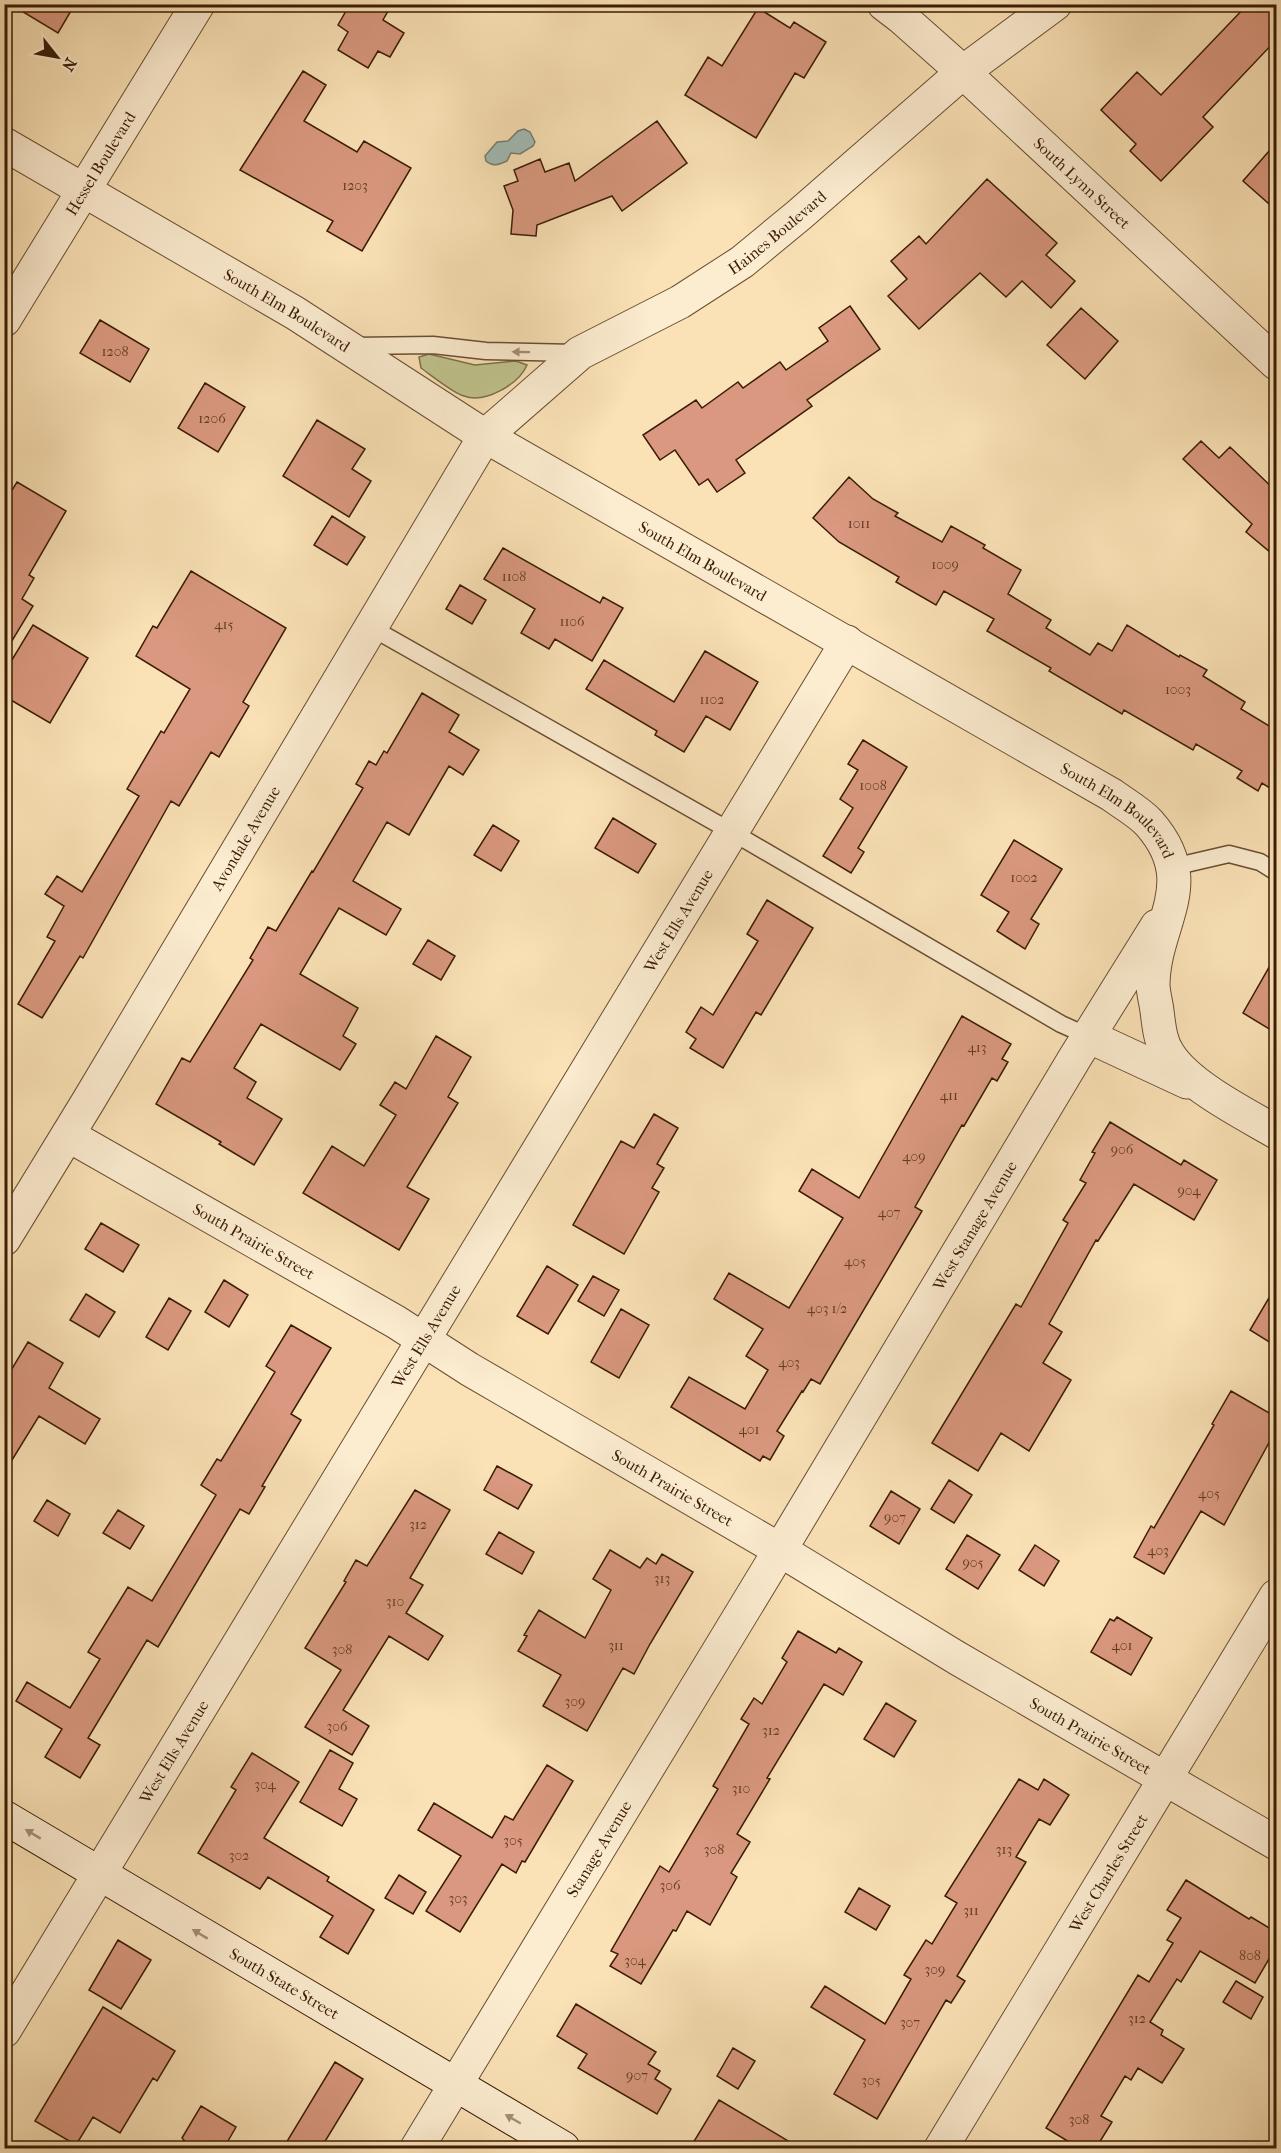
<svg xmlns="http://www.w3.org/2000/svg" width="1281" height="2153" viewBox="0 0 1281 2153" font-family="'IM FELL French Canon',serif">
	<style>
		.green { fill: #c0c38d; stroke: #7d704a; stroke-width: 1.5 }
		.water { fill: #a1bcb6; stroke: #787c70; stroke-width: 1.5 }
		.building { fill: #d9987f; stroke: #3a1c06; stroke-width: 1.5 }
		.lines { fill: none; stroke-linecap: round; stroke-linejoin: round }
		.service-casing { stroke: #6a4e32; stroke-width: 19 }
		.minor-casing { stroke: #6a4e32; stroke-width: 35 }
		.tertiary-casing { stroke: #6a4e32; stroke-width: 35 }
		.secondary-casing { stroke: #3a1c06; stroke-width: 35 }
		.service { stroke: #fcecd0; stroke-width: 16 }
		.minor { stroke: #fcecd0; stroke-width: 33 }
		.tertiary { stroke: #fcecd0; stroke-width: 33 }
		.secondary { stroke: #fcecd0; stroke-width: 33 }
		.oneway { fill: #a58e75 }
		.labels { text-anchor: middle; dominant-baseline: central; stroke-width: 4.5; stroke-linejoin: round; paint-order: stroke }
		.number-label { font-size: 14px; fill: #623b24 }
		.street-label { font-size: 16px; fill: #3a1c06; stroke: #fcecd0 }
	</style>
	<rect width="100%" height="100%" fill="#fae2b6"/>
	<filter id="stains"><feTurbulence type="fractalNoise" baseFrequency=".00333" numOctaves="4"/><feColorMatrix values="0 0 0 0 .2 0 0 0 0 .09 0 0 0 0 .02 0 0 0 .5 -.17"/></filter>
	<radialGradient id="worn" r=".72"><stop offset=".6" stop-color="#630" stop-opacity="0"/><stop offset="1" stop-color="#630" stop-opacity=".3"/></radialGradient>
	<path class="green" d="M429,354L475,365L516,361L527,365C519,384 485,404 464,396C453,393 431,375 421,368L419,357Z"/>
	<path class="water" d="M524,129L530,132L535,142L533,146L520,154L511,153L507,161C498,165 493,167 486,161L485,156L497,142L508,141L518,131Z"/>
	<path class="building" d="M10,4H75L58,33Z
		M350,4H392L383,20L404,33L390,57L378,51L368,68L338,50L348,32L338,25Z
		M1248,4H1276V40L1203,117L1213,127L1161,181L1130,151L1136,144L1101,110L1137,72L1161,95Z
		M758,8L790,28L794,22L826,42L804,78L795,73L756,138L685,95L708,57L722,66Z
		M303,71L326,85L304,121L357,152L364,141L411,168L362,251L327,231L333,221L240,170Z
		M657,121L687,163L622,211L612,196L537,225L536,236L511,234L513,210L504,186L518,181L514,170L540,159L545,172L569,163L575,181Z
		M1276,143V210L1243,181Z
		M987,179L1057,243L1046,255L1075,281L1051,308L1022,281L1006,297L980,273L919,329L888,296L907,279L891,261L919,236L926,244Z
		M850,306L880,349L807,400L812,406L736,460L745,473L717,492L708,479L699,485L675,450L660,460L643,435L696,400L702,408L738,382L743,388L780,362L786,370L828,341L819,328Z
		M1081,308L1118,341L1085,379L1047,345Z
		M100,320L149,349L130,382L80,353Z
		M205,383L245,407L218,452L178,428Z
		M317,420L365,449L352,469L371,481L349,517L283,476Z
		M1201,441L1219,458L1230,447L1276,491V557L1246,532L1252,524L1183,459Z
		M849,477L873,499L898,513L895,516L942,542L951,526L985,545L983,548L1021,570L1008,594L1051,620L1046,628L1090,655L1098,643L1112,651L1127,625L1179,657L1180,655L1207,670L1203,676L1245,702L1241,709L1276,730V792L1262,783L1258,791L1237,778L1242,771L1196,744L1193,750L1124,710L1122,714L1049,671L1051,668L987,631L994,619L944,591L936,605L896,582L899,577L839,542L813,518Z
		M17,482L66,511L29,575L34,578L22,599L33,606L4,654V503Z
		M332,516L365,537L347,565L314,545Z
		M503,548L600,603L603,597L623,608L592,661L555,639L549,649L521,633L535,609L484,579Z
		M191,571L286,628L243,702L249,706L219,757L211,752L179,806L171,801L83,958L80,956L42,1018L18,1004L55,941L47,937L64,906L45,894L57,876L82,892L139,796L127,789L161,731L164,733L190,689L136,656L153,626L157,628Z
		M460,585L486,600L472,624L446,609Z
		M33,625L88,658L50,723L4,696V673Z
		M705,651L758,682L730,730L706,716L684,752L655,735L657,731L586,689L604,660L674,702Z
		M422,693L459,715L449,732L479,750L463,775L449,766L409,835L387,822L353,881L401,909L386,935L339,908L300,974L358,1008L343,1036L356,1044L340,1070L261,1024L234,1068L256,1082L247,1098L282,1119L254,1165L219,1144L221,1142L156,1104L182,1058L190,1062L253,960L250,958L268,927L276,931L312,871L313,872L363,788L356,784L369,761L376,765L384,751L387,753Z
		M863,740L907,767L858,848L864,852L851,873L823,856L853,808L840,799L858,770L848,764Z
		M613,818L656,844L638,873L595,848Z
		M493,825L519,841L501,871L474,855Z
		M1014,840L1062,869L1031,919L1039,924L1025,949L997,931L1009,912L981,895Z
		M767,900L813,928L761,1015L756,1012L723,1068L690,1048L696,1039L686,1032L701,1007L713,1015L758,941L747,934Z
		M428,940L455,956L441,980L413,964Z
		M1276,955V1033L1243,1013Z
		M962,1016L1011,1044L1002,1059L1008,1062L997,1081L992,1078L964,1126L962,1125L915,1207L922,1211L820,1384L811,1379L803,1392L802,1391L777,1431L784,1436L770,1460L763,1456L760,1461L671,1407L689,1377L745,1409L768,1370L746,1356L763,1329L714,1299L729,1273L789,1308L843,1218L799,1191L812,1169L859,1198Z
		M436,1036L471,1057L448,1097L458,1103L407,1187L429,1199L399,1250L303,1193L332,1146L364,1166L396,1115L380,1105L395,1082L406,1089Z
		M654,1114L678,1128L657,1164L664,1168L652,1188L659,1192L624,1254L573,1225L621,1141L634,1148Z
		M1110,1122L1181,1165L1184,1160L1217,1180L1194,1220L1134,1184L1098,1241L1096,1240L1049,1324L1062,1332L1043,1363L1071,1380L1029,1451L1001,1433L978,1471L932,1443L1016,1304L1021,1307L1068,1223L1063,1220L1086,1183L1080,1180L1095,1153L1092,1152Z
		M101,1223L139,1245L123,1272L85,1249Z
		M547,1266L578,1285L548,1334L517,1316Z
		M593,1276L619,1290L604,1316L578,1301Z
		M224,1280L248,1295L229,1327L205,1312Z
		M1276,1286V1346L1250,1330Z
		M86,1294L115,1312L99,1337L70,1320Z
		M169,1298L191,1311L168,1350L146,1337Z
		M621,1309L649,1325L619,1378L591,1362Z
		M291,1325L331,1348L291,1414L301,1420L262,1486L265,1487L249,1514L240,1509L158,1647L147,1640L88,1738L100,1745L80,1778L45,1757L62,1729L16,1701L27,1682L70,1708L100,1659L88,1652L128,1587L152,1601L216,1495L201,1485L217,1459L221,1461L275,1372L266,1366Z
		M28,1342L63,1363L49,1388L100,1419L85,1444L39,1416L4,1473V1382Z
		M1231,1391L1276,1417V1430L1224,1525L1201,1511L1164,1574L1134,1557L1151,1526L1154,1528L1214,1425L1212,1424Z
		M497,1466L532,1485L518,1509L484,1490Z
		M949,1480L972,1495L954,1523L931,1509Z
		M415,1490L450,1510L410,1578L423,1585L406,1613L443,1636L428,1660L389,1636L343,1710L369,1726L352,1755L305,1727L341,1670L305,1648L346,1582L344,1581L356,1560L367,1566Z
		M891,1491L920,1509L899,1544L870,1526Z
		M47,1500L70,1514L58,1536L34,1521Z
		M118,1510L144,1526L130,1549L103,1533Z
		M499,1532L534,1552L522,1574L486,1554Z
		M967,1535L1000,1555L978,1589L946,1569Z
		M1035,1545L1059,1561L1044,1586L1019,1570Z
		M610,1550L640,1568L647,1558L656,1564L662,1554L693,1572L650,1644L634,1674L623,1668L587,1731L543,1706L561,1675L518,1651L527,1636L524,1635L539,1610L585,1638L611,1590L593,1579Z
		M1117,1617L1152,1638L1131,1675L1091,1652L1110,1619L1114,1621Z
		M798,1631L836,1653L839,1648L862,1662L843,1695L824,1684L767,1778L770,1779L737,1834L750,1842L731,1873L737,1877L710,1925L687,1911L676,1931L673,1930L641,1984L610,1966L618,1954L611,1951L660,1866L669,1872L718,1789L713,1786L749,1724L741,1719L754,1698L762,1704L787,1662L782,1658Z
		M886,1703L916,1721L894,1757L864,1739Z
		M330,1750L353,1763L339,1789L357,1799L342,1826L300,1802Z
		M252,1753L299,1782L264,1838L329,1877L327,1881L374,1910L348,1954L320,1937L333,1916L268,1877L260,1889L198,1853L236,1790L231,1787Z
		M547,1765L573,1781L525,1862L522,1861L516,1873L502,1864L460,1932L426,1911L461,1856L418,1830L434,1803L492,1838L505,1816L513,1820Z
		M1019,1779L1038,1790L1044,1779L1069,1795L1050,1825L1039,1819L1016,1857L1026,1862L957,1976L965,1981L951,2003L946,2000L877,2119L834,2094L865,2040L811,2007L825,1986L885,2024L911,1979L904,1975L926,1940L932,1944L957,1903L945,1896Z
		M399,1875L426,1892L413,1914L385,1898Z
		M1186,1880L1249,1919L1251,1917L1276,1932V1947L1255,1983L1200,1951L1181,1982L1177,1979L1150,2022L1163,2030L1161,2035L1184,2049L1162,2083L1138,2068L1131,2080L1125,2076L1101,2116L1112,2122L1096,2148H1079L1046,2128L1138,1975L1149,1982L1173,1943L1167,1940L1181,1918L1167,1910Z
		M859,1888L890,1906L876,1930L845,1912Z
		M118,1940L151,1960L121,2009L89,1990Z
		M1236,1981L1263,1997L1251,2019L1223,2002Z
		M576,2004L656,2052L648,2064L660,2071L655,2079L671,2089L657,2114L578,2068L587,2054L557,2036Z
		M103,2007L175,2051L157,2081L153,2078L120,2133L93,2117L76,2145L35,2121Z
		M733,2048L755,2061L738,2089L717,2076Z
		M335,2062L363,2079L321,2148H283Z
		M719,2100L800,2148H690Z
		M201,2106L236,2127L224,2148H179L184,2140L182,2138Z"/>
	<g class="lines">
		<g class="service-casing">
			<path id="service" d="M353,346L433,345L486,351L576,353
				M372,628L732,832L1061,1024L1088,1036
				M1173,867L1229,854L1260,862L1276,872"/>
		</g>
		<g class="minor-casing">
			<g id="minor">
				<path id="s1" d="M884,4L901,17L963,72L1276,363"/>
				<path id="s2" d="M4,144L295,313L485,436L1112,795C1124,804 1139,812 1149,823C1202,883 1154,922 1153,984C1153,993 1156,1002 1157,1011C1159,1026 1160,1042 1169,1055C1189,1086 1245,1114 1276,1132"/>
				<path d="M1088,1036L1187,1082"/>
				<path id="s3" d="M68,1135L396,1322L469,1369L780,1550L957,1658L1276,1843"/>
				<path id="s4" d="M4,1239L89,1100L485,436L580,353L680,302L742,262L799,215L963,72L1055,4"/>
				<path id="s5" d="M4,2031L847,642"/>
				<path id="s6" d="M417,2148L780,1550L1076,1056L1157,926"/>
				<path id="s7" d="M941,2148L1276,1596"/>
			</g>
		</g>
		<g class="tertiary-casing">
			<g id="tertiary">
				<path id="s8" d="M4,320L198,4"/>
			</g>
		</g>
		<g class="secondary-casing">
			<g id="secondary">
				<path id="s9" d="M4,1817L563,2148"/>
			</g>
		</g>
		<use href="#service" class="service"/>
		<use href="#minor" class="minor"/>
		<use href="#tertiary" class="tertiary"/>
		<use href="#secondary" class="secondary"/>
	</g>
	<defs><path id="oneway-solid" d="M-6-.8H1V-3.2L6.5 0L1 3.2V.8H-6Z" transform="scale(1.5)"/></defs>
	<g class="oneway">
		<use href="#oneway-solid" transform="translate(521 352) rotate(-179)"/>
		<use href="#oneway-solid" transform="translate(33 1834) rotate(-149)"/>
		<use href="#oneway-solid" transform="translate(200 1934) rotate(-149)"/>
		<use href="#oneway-solid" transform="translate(513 2119) rotate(-150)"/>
	</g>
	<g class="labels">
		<g class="number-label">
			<text x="355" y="185">1203</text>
			<text x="115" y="351">1208</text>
			<text x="212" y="418">1206</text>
			<text x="859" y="523">1011</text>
			<text x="945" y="564">1009</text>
			<text x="514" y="576">1108</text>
			<text x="572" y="621">1106</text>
			<text x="224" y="624">415</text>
			<text x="1178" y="689">1003</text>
			<text x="712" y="699">1102</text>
			<text x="873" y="785">1008</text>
			<text x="1024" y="877">1002</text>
			<text x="977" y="1047">413</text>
			<text x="949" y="1095">411</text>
			<text x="1122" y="1149">906</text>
			<text x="914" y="1156">409</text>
			<text x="1189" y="1190">904</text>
			<text x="889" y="1212">407</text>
			<text x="855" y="1261">405</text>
			<text x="827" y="1308">403 1/2</text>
			<text x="789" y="1362">403</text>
			<text x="749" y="1429">401</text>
			<text x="1209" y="1493">405</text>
			<text x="895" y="1517">907</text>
			<text x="418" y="1524">312</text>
			<text x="1158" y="1550">403</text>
			<text x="973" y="1562">905</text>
			<text x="662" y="1578">313</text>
			<text x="395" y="1601">310</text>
			<text x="616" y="1645">311</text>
			<text x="1122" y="1645">401</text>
			<text x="342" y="1649">308</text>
			<text x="575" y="1701">309</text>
			<text x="337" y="1726">306</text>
			<text x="771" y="1730">312</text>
			<text x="265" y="1784">304</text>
			<text x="741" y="1788">310</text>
			<text x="513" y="1840">305</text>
			<text x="714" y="1849">308</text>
			<text x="1004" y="1849">313</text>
			<text x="239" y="1855">302</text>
			<text x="670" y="1885">306</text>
			<text x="458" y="1898">303</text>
			<text x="971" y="1910">311</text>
			<text x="1250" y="1955">808</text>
			<text x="635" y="1960">304</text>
			<text x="935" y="1969">309</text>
			<text x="1137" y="2018">312</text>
			<text x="910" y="2022">307</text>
			<text x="637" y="2075">907</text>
			<text x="871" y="2080">305</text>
			<text x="1079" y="2119">308</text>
		</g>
		<g class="street-label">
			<text stroke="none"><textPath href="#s8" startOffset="184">Hessel Boulevard</textPath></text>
			<text stroke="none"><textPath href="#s1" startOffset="267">South Lynn Street</textPath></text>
			<text stroke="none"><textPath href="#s4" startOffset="1294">Haines Boulevard</textPath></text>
			<text stroke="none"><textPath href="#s2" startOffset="328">South Elm Boulevard</textPath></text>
			<text stroke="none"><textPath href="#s2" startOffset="814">South Elm Boulevard</textPath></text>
			<text stroke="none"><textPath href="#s2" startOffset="1300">South Elm Boulevard</textPath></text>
			<text stroke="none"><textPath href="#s4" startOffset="468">Avondale Avenue</textPath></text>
			<text stroke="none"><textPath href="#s5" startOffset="1299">West Ells Avenue</textPath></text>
			<text stroke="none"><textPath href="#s6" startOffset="1078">West Stanage Avenue</textPath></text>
			<text stroke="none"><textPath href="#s3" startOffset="214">South Prairie Street</textPath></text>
			<text stroke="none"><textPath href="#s5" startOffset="813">West Ells Avenue</textPath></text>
			<text stroke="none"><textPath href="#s3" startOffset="700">South Prairie Street</textPath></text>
			<text stroke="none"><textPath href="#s3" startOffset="1186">South Prairie Street</textPath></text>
			<text stroke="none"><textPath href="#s5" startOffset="327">West Ells Avenue</textPath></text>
			<text stroke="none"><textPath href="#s6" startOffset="350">Stanage Avenue</textPath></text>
			<text stroke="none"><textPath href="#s7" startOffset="322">West Charles Street</textPath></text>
			<text stroke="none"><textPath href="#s9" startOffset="326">South State Street</textPath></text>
		</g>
	</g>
	<rect width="1281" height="2153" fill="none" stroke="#fae2b6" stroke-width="24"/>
	<rect x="6" y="6" width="1269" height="2141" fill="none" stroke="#3a1c06" stroke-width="3"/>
	<rect x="12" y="12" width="1257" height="2129" fill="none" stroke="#3a1c06" stroke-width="1.5"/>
	<g transform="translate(57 57) rotate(121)" stroke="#fcecd0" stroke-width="4.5" paint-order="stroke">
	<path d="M0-4.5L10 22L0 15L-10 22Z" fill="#3a1c06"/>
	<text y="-9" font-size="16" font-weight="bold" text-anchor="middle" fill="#3a1c06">N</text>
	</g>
	<rect width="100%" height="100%" filter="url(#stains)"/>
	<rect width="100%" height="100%" fill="url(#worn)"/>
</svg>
